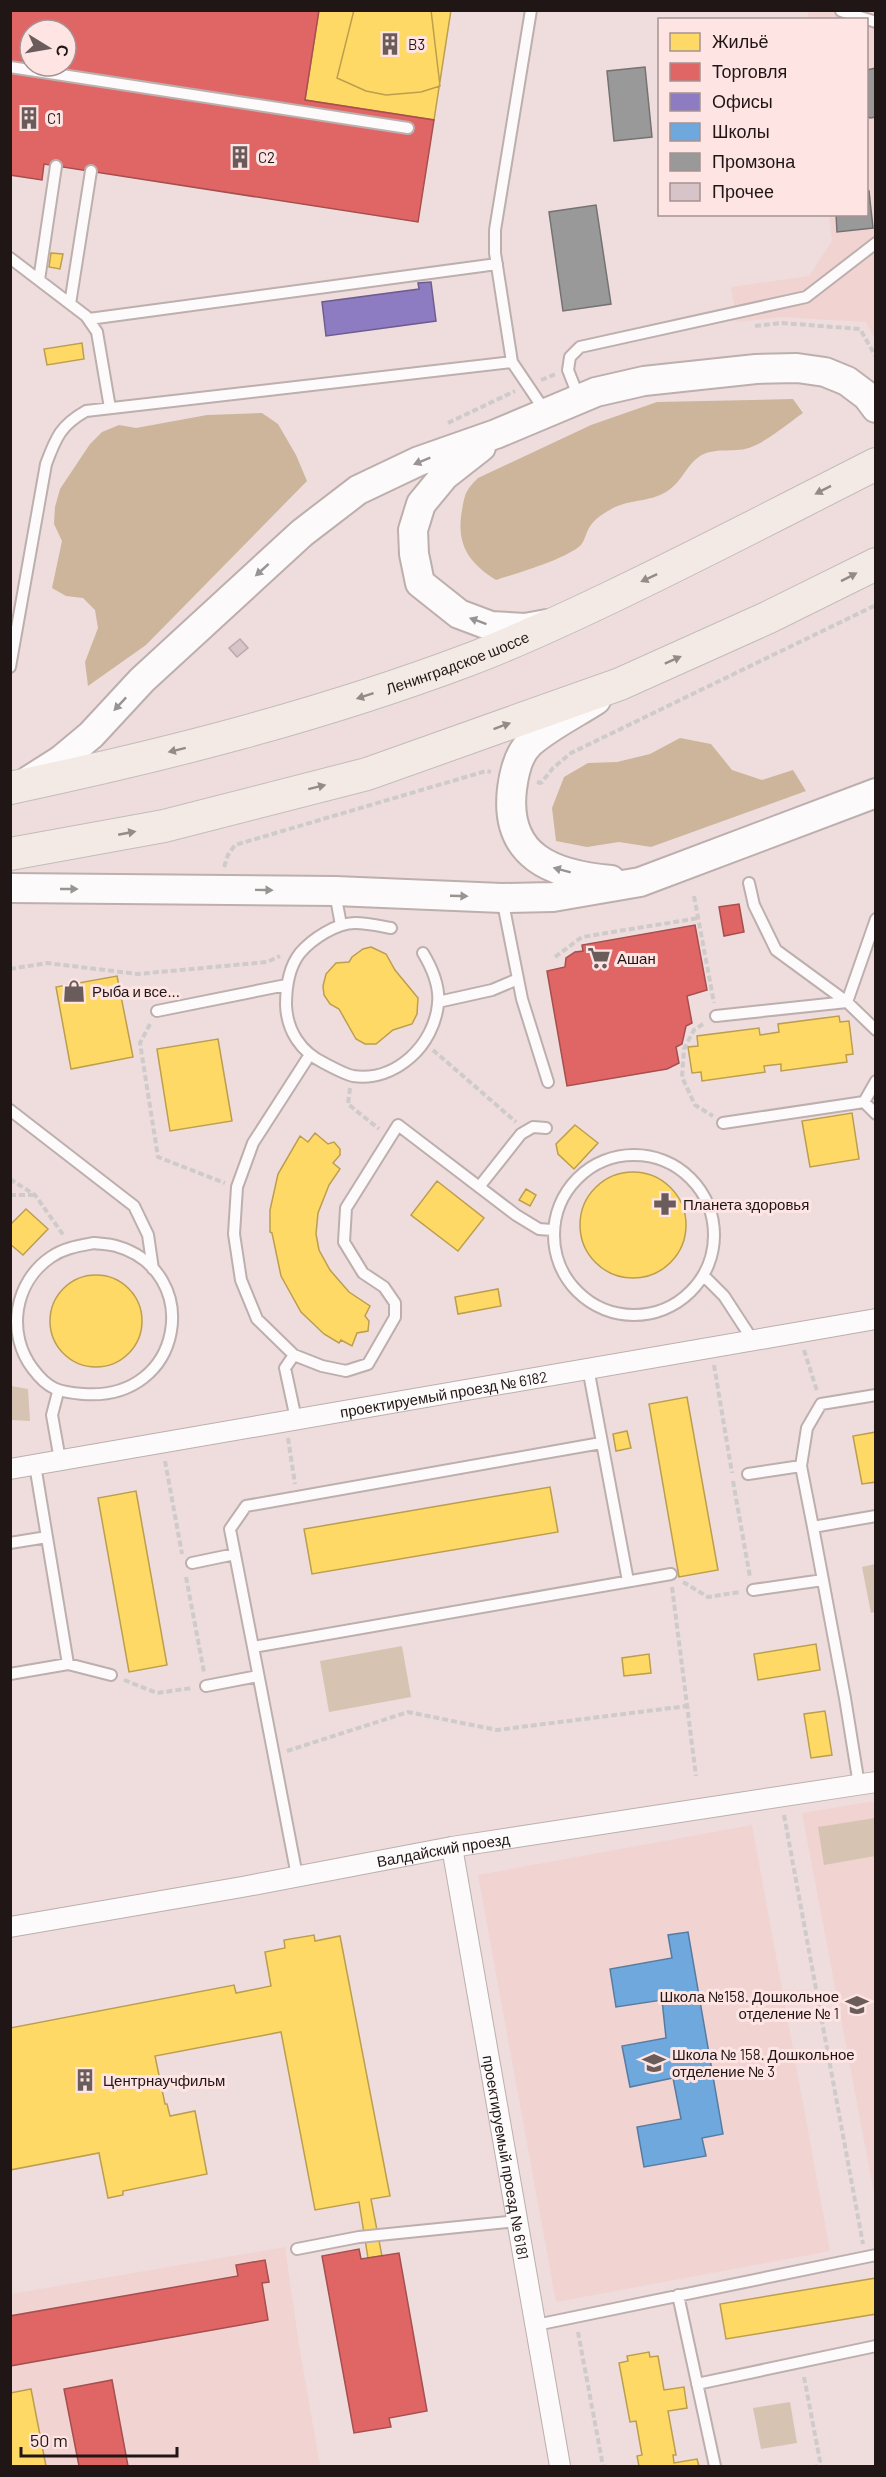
<svg xmlns="http://www.w3.org/2000/svg" width="886" height="2477" viewBox="0 0 886 2477" font-family="Barlow,sans-serif">
	<style>
		.built { fill: #f1d3d2 }
		.green { fill: #d7c3b1 }
		.forest { fill: #cdb59c }
		.homes { fill: #ffd966; stroke: #bc9e4e; stroke-width: 1.5 }
		.shops { fill: #e06666; stroke: #a74e4e; stroke-width: 1.5; fill-rule: evenodd }
		.offices { fill: #8e7cc3; stroke: #6d5d8f; stroke-width: 1.5 }
		.schools { fill: #6fa8dc; stroke: #587ca1; stroke-width: 1.5 }
		.industry { fill: #999; stroke: #757272; stroke-width: 1.5 }
		.building { fill: #d6c4c8; stroke: #b7aaac; stroke-width: 1.5 }
		.lines { fill: none; stroke-linecap: round; stroke-linejoin: round }
		.lane-casing { stroke: #bcafae; stroke-width: 14 }
		.street-casing { stroke: #bcafae; stroke-width: 22 }
		.secondary-casing { stroke: #bcafae; stroke-width: 32 }
		.primary-casing { stroke: #c4bcbb; stroke-width: 34 }
		.path { stroke: #cfcbcb; stroke-width: 4; stroke-dasharray: 6 3; stroke-linecap: butt }
		.lane { stroke: #fcfafa; stroke-width: 10 }
		.street { stroke: #fcfafa; stroke-width: 20 }
		.secondary { stroke: #fcfafa; stroke-width: 28 }
		.primary { stroke: #f3eae5; stroke-width: 32 }
		.oneway { fill: #999393 }
		.oneway2 { fill: #948b88 }
		.labels { text-anchor: middle; dominant-baseline: central; stroke-width: 6; stroke-linejoin: round; paint-order: stroke }
		.poi-label { font-size: 15px; fill: #211616; stroke: #fee5e4; text-anchor: start }
		.street-label { font-size: 15px; fill: #211616; stroke: #fee5e4 }
	</style>
	<rect width="100%" height="100%" fill="#eedddc"/>
	<path class="built" d="M808,11H875V339L866,322L781,317L737,322L731,287L809,276L832,241L829,215L866,214V20L809,19Z
		M875,1801V2198L802,1813Z
		M752,1825L830,2251L556,2302L478,1875Z
		M285,2247L299,2345L320,2466H11V2294Z"/>
	<path class="green" d="M11,1386L28,1389L30,1421L11,1420Z
		M875,1564V1612L871,1613L862,1567Z
		M402,1646L411,1697L329,1712L320,1661Z
		M875,1818V1856L824,1865L818,1827Z
		M790,2402L797,2443L761,2449L753,2408Z"/>
	<path class="forest" d="M793,399L803,413C787,424 768,441 749,448C733,453 715,447 700,456C687,464 682,481 669,490C653,502 631,499 613,508C604,513 594,519 589,528C586,533 585,540 581,545C566,559 518,573 496,580C468,562 456,544 462,510C465,493 466,490 478,478L591,425L657,402Z
		M262,413L278,424L296,455L307,481L146,645L88,686L85,662L98,628L95,610L83,598L66,596L52,588L62,541L54,524L55,507L60,489L90,444L102,432L119,425L136,428L207,415Z
		M680,738L711,744L732,770L762,780L793,770L806,791L651,847L619,842L587,847L556,841L552,808L564,777L588,763L617,762L650,754Z"/>
	<path class="homes" d="M81,10H180L185,47L161,54L139,57L104,53L87,47L74,40Z
		M319,10H451L434,120L305,100Z
		M354,10H431L440,86L421,92L386,95L366,91L337,78Z
		M26,94L45,98L50,104L45,132L56,137L53,154L46,156L10,150V97L21,99Z
		M153,114L169,117L173,123L320,145L326,141L345,144L349,150L345,179L356,184L352,200L346,202L136,170L132,164L134,150L143,148L148,120Z
		M51,253L63,254L60,269L49,267Z
		M82,343L84,359L47,365L44,349Z
		M371,947L386,954L395,970L418,998L417,1014L412,1024L393,1030L376,1044H365L356,1039L339,1009L330,1004L324,995L323,986L326,974L336,963L349,962L352,957L363,949Z
		M117,976L133,1057L71,1069L56,987Z
		M839,1016L840,1022L849,1021L853,1054L846,1055L847,1062L781,1071V1064L764,1066L765,1072L702,1081L701,1072L692,1073L688,1047L698,1046L697,1036L759,1028L760,1035L779,1032L778,1024Z
		M218,1039L232,1121L170,1131L157,1049Z
		M852,1113L859,1159L810,1167L802,1121Z
		M575,1125L598,1143L574,1169L558,1154L556,1144Z
		M315,1133L328,1144L334,1142L340,1149V1155L333,1163L340,1169L329,1185L318,1213L316,1234L319,1250L330,1270L349,1292L370,1306L365,1316L369,1321L368,1331L357,1333L352,1346L341,1340L339,1343L324,1334L301,1312L281,1276L272,1233L270,1232V1210L278,1174L300,1136L308,1142Z
		M580 1225a53 53 0 1 1 106 0a53 53 0 1 1-106 0Z
		M437,1181L484,1218L458,1251L411,1215Z
		M526,1189L536,1195L530,1206L519,1200Z
		M26,1209L48,1229L23,1255L10,1244V1225Z
		M50 1321a46 46 0 1 1 92 0a46 46 0 1 1-92 0Z
		M498,1289L501,1306L458,1314L455,1297Z
		M687,1397L718,1570L679,1577L649,1404Z
		M627,1431L631,1448L616,1451L613,1434Z
		M876,1432V1482L862,1484L853,1436Z
		M550,1487L558,1532L312,1574L304,1529Z
		M136,1491L167,1665L129,1672L98,1498Z
		M816,1644L820,1670L758,1680L754,1654Z
		M649,1654L651,1673L624,1676L622,1658Z
		M825,1711L832,1755L811,1758L804,1714Z
		M314,1935L315,1941L340,1936L390,2196L371,2199L382,2256L368,2258L359,2202L315,2210L281,2032L155,2056L165,2104H167L170,2116L195,2111L207,2174L123,2191V2195L108,2198L99,2153L10,2170V2028L234,1985L236,1993L271,1986L265,1952L285,1948L284,1940Z
		M876,2278V2314L726,2339L720,2304Z
		M649,2352L650,2357L658,2356L664,2390L684,2387L687,2408L668,2411L676,2455H673L674,2463L697,2459L699,2466H639L637,2456L642,2455L636,2421L630,2422L619,2363L628,2361L627,2356Z
		M31,2389L46,2466H10V2393Z"/>
	<path class="shops" d="M10,10H319L305,100L434,120L418,222L44,164L42,180L10,175ZM30,30H66V66H30Z
		M739,904L744,932L724,936L719,907Z
		M695,925L707,990L687,996L692,1023L686,1026L682,1044L676,1047L679,1063L667,1069L567,1086L547,971L565,967L566,958L575,952L583,951L582,945Z
		M359,2249L361,2259L399,2253L427,2411L389,2418L391,2427L354,2433L322,2256Z
		M265,2260L269,2282L262,2283L268,2320L10,2366V2316L238,2276L236,2265Z
		M112,2380L128,2466H79L64,2389Z"/>
	<path class="offices" d="M431,282L436,321L326,336L322,302L419,289L418,283Z"/>
	<path class="schools" d="M688,1932L723,2134L702,2138L706,2156L644,2167L637,2127L681,2119L673,2078L630,2087L622,2046L666,2038L662,2000L616,2007L610,1969L672,1958L668,1935Z"/>
	<path class="industry" d="M645,67L652,137L614,141L607,71Z
		M876,68V117L870,118L866,115V70Z
		M869,191L873,228L837,232L836,214H866V192Z
		M596,205L611,304L563,311L549,212Z"/>
	<path class="building" d="M240,639L248,648L237,657L229,648Z"/>
	<g class="lines">
		<g class="lane-casing">
			<path id="lane" d="M841,11L876,22
				M10,67L408,128
				M10,258L86,316L97,332L110,408
				M39,280L56,166
				M70,304L91,171
				M89,319L497,264
				M512,362L495,253V230L531,10
				M579,398L568,370L570,357L580,347L806,297L876,243
				M10,667L46,464C56,437 61,425 86,411L512,362L545,411
				M749,883L754,905L776,950L847,1002
				M335,893L341,925
				M502,898L522,999L548,1082
				M876,919L847,1002L876,1030
				M391,928C380,926 367,923 355,923C336,923 312,939 300,953C289,967 286,987 286,1005C287,1031 301,1052 324,1063C332,1067 344,1074 353,1076C396,1082 434,1045 438,1004C440,986 432,968 423,953
				M438,1002L492,990L518,979
				M157,1011L286,985
				M716,1016L847,1002
				M864,1102L876,1081
				M10,1110L134,1206L148,1235L153,1269
				M723,1123L864,1102L876,1114
				M554 1235a80 80 0 1 1 160 0a80 80 0 1 1-160 0Z
				M479,1187L521,1134L533,1127L546,1128
				M94,1243C101,1244 109,1244 116,1246C204,1271 185,1402 83,1394C58,1392 48,1389 33,1369C6,1334 14,1282 51,1257C64,1248 78,1246 94,1243Z
				M704,1276L724,1296L752,1339
				M294,1355L322,1366L346,1371L368,1364L395,1317V1303L384,1287L363,1273L344,1242L346,1208L398,1125L516,1215L539,1229L552,1230
				M588,1368L628,1581
				M58,1392L52,1415L60,1460
				M296,1419L285,1368L294,1355L257,1319L241,1280L234,1234L237,1187L253,1143L309,1056
				M35,1465L68,1664
				M748,1474L801,1466
				M813,1527L801,1466L807,1428L821,1404L876,1395
				M10,1543L47,1537
				M192,1563L235,1554
				M753,1590L823,1580
				M253,1647L230,1529L246,1506L601,1443
				M10,1674L68,1664L111,1675
				M206,1686L258,1676
				M859,1785L845,1698L813,1527L876,1516
				M297,1876L253,1647L671,1574
				M297,2249L359,2237L517,2221
				M678,2295L715,2466
				M536,2325L876,2255
				M697,2384L876,2346"/>
		</g>
		<g class="street-casing">
			<g id="street">
				<path id="s1" d="M10,1469L876,1319"/>
				<path id="s2" d="M452,1847L560,2466"/>
				<path id="s3" d="M10,1927L242,1887L452,1847L876,1782"/>
			</g>
		</g>
		<g class="secondary-casing">
			<path id="secondary" d="M481,447L444,476L421,504L413,530L414,554L420,583L459,614L491,626L525,628L547,624
				M596,700C576,713 548,727 530,743C518,754 514,773 512,789C504,857 553,875 611,880
				M28,781L61,760L91,735L142,680L302,533L358,490L419,461L496,434L596,392L644,381L756,369L797,368L825,372L847,381L867,396L876,408
				M10,888L335,891L502,898L553,897L640,882L876,793"/>
		</g>
		<g class="primary-casing">
			<g id="primary">
				<path id="s4" d="M10,788C166,755 319,716 468,660C516,642 563,620 609,598C699,555 787,509 876,464"/>
				<path d="M10,854L164,826L367,774L620,684L769,617L876,564"/>
			</g>
		</g>
		<path class="path" d="M755,326L782,323L860,329L876,357
			M541,380L556,374
			M448,423L515,391
			M537,782L541,783L553,768L571,753L876,605
			M224,867L228,855L235,845L486,771L491,772
			M694,896L714,1003
			M555,957L582,937L699,918
			M10,969L47,963L138,974L267,962L280,956
			M150,1024L140,1043L158,1157L225,1183
			M703,1024L694,1030L684,1049L682,1077L695,1105L713,1116
			M433,1050L516,1122
			M350,1088L348,1104L379,1129
			M10,1179L35,1195L64,1236
			M10,1195H34
			M804,1350L817,1391
			M714,1365L732,1473
			M288,1438L295,1484
			M165,1461L182,1554
			M733,1481L750,1577
			M186,1577L204,1672
			M683,1582L708,1597L740,1592
			M672,1587L696,1776
			M124,1680L157,1693L192,1688
			M287,1751L408,1712L497,1730L687,1706
			M784,1815L863,2244
			M578,2332L603,2466
			M804,2377L820,2461L817,2466"/>
		<use href="#lane" class="lane"/>
		<use href="#street" class="street"/>
		<use href="#secondary" class="secondary"/>
		<use href="#primary" class="primary"/>
	</g>
	<defs><path id="oneway-solid" d="M-6-.8H1V-3.2L6.5 0L1 3.2V.8H-6Z" transform="scale(1.5)"/></defs>
	<g class="oneway">
		<use href="#oneway-solid" transform="translate(422 461) rotate(158)"/>
		<use href="#oneway-solid" transform="translate(262 570) rotate(138)"/>
		<use href="#oneway-solid" transform="translate(478 621) rotate(-160)"/>
		<use href="#oneway-solid" transform="translate(120 704) rotate(133)"/>
		<use href="#oneway-solid" transform="translate(562 870) rotate(-165)"/>
		<use href="#oneway-solid" transform="translate(69 889)"/>
		<use href="#oneway-solid" transform="translate(264 890) rotate(1)"/>
		<use href="#oneway-solid" transform="translate(459 896) rotate(2)"/>
	</g>
	<g class="oneway2">
		<use href="#oneway-solid" transform="translate(823 490) rotate(153)"/>
		<use href="#oneway-solid" transform="translate(849 577) rotate(-27)"/>
		<use href="#oneway-solid" transform="translate(649 578) rotate(155)"/>
		<use href="#oneway-solid" transform="translate(673 660) rotate(-24)"/>
		<use href="#oneway-solid" transform="translate(365 696) rotate(162)"/>
		<use href="#oneway-solid" transform="translate(502 726) rotate(-20)"/>
		<use href="#oneway-solid" transform="translate(177 750) rotate(166)"/>
		<use href="#oneway-solid" transform="translate(317 787) rotate(-14)"/>
		<use href="#oneway-solid" transform="translate(127 833) rotate(-11)"/>
	</g>
	<defs>
		<g id="building-bare" transform="scale(1.8)"><path d="M-4-6H4V6H1V3H-1V6H-4ZM-2.5-4.3h1.7v1.8h-1.7ZM.8-4.3h1.7v1.8H.8ZM-2.5-1h1.7V.8h-1.7ZM.8-1h1.7V.8H.8Z" fill="#695c5b" stroke="#fee5e4" stroke-width="2.5" paint-order="stroke"/></g>
		<g id="supermarket-bare" transform="scale(1.8)"><path d="M-6-5.5h2.5l.6 2H6L4.5 2H-2.5L-4.4-4H-6ZM-1.5 3.2a1.3 1.3 0 1 0 .1 0ZM3 3.2a1.3 1.3 0 1 0 .1 0Z" fill="#695c5b" stroke="#fee5e4" stroke-width="2.5" paint-order="stroke"/></g>
		<g id="shop-bare" transform="scale(1.8)"><path d="M-5-2.5h2.3a2.7 3.5 0 0 1 5.4 0H5L5.5 6h-11ZM-1.5-2.5h3a1.5 2.3 0 0 0-3 0Z" fill="#695c5b" stroke="#fee5e4" stroke-width="2.5" paint-order="stroke"/></g>
		<g id="pharmacy-bare" transform="scale(1.8)"><path d="M-2-6h4v4h4v4h-4v4h-4v-4h-4v-4h4Z" fill="#695c5b" stroke="#fee5e4" stroke-width="2.5" paint-order="stroke"/></g>
		<g id="school-bare" transform="scale(1.8)"><path d="M0-5L7-2L0 1L-7-2ZM-4 1L0 2.5L4 1V4Q0 6-4 4Z" fill="#695c5b" stroke="#fee5e4" stroke-width="2.5" paint-order="stroke"/></g>
	</defs>
	<g fill-rule="evenodd">
		<use href="#building-bare" x="390" y="44"/>
		<use href="#building-bare" x="29" y="118"/>
		<use href="#building-bare" x="240" y="157"/>
		<use href="#supermarket-bare" x="599" y="958"/>
		<use href="#shop-bare" x="74" y="991"/>
		<use href="#pharmacy-bare" x="665" y="1204"/>
		<use href="#school-bare" x="857" y="2005"/>
		<use href="#school-bare" x="654" y="2063"/>
		<use href="#building-bare" x="85" y="2080"/>
	</g>
	<g class="labels">
		<g class="poi-label">
			<text x="408" y="44">B3</text>
			<text x="47" y="118">C1</text>
			<text x="258" y="157">C2</text>
			<text x="617" y="958">Ашан</text>
			<text x="92" y="991">Рыба и все...</text>
			<text x="683" y="1204">Планета здоровья</text>
			<text x="839" y="1996" text-anchor="end">Школа №158. Дошкольное<tspan x="839" dy="17">отделение № 1</tspan></text>
			<text x="672" y="2054">Школа № 158. Дошкольное<tspan x="672" dy="17">отделение № 3</tspan></text>
			<text x="103" y="2080">Центрнаучфильм</text>
		</g>
		<g class="street-label">
			<text stroke="none"><textPath href="#s4" startOffset="465">Ленинградское шоссе</textPath></text>
			<text stroke="none"><textPath href="#s1" startOffset="440">проектируемый проезд № 6182</textPath></text>
			<text stroke="none"><textPath href="#s3" startOffset="440">Валдайский проезд</textPath></text>
			<text stroke="none"><textPath href="#s2" startOffset="315">проектируемый проезд № 6181</textPath></text>
		</g>
	</g>
	<rect width="886" height="2477" fill="none" stroke="#211616" stroke-width="24"/>
	<rect x="658" y="18" width="210" height="198" fill="#fee5e4" stroke="#a69292" stroke-width="1.5"/>
	<rect x="670" y="33" width="30" height="18" fill="#ffd966" stroke="#a69292" stroke-width="1.5"/>
	<text x="712" y="48" font-size="18" fill="#211616">Жильё</text>
	<rect x="670" y="63" width="30" height="18" fill="#e06666" stroke="#a69292" stroke-width="1.5"/>
	<text x="712" y="78" font-size="18" fill="#211616">Торговля</text>
	<rect x="670" y="93" width="30" height="18" fill="#8e7cc3" stroke="#a69292" stroke-width="1.5"/>
	<text x="712" y="108" font-size="18" fill="#211616">Офисы</text>
	<rect x="670" y="123" width="30" height="18" fill="#6fa8dc" stroke="#a69292" stroke-width="1.5"/>
	<text x="712" y="138" font-size="18" fill="#211616">Школы</text>
	<rect x="670" y="153" width="30" height="18" fill="#999999" stroke="#a69292" stroke-width="1.5"/>
	<text x="712" y="168" font-size="18" fill="#211616">Промзона</text>
	<rect x="670" y="183" width="30" height="18" fill="#d6c4c8" stroke="#a69292" stroke-width="1.5"/>
	<text x="712" y="198" font-size="18" fill="#211616">Прочее</text>
	<g transform="translate(48 48) rotate(101)"><circle r="28" fill="#fee5e4" stroke="#a69292" stroke-width="1.5"/>
	<path d="M0-4.5L10 22L0 15L-10 22Z" fill="#695c5b"/>
	<text y="-9" font-size="16" font-weight="bold" text-anchor="middle" fill="#211616">С</text>
	</g>
	<path d="M21 2447v9h156v-9" fill="none" stroke="#211616" stroke-width="3"/>
	<text x="30" y="2447" font-size="18" fill="#211616" stroke="#fee5e4" stroke-width="4.5" paint-order="stroke">50 m</text>
</svg>
